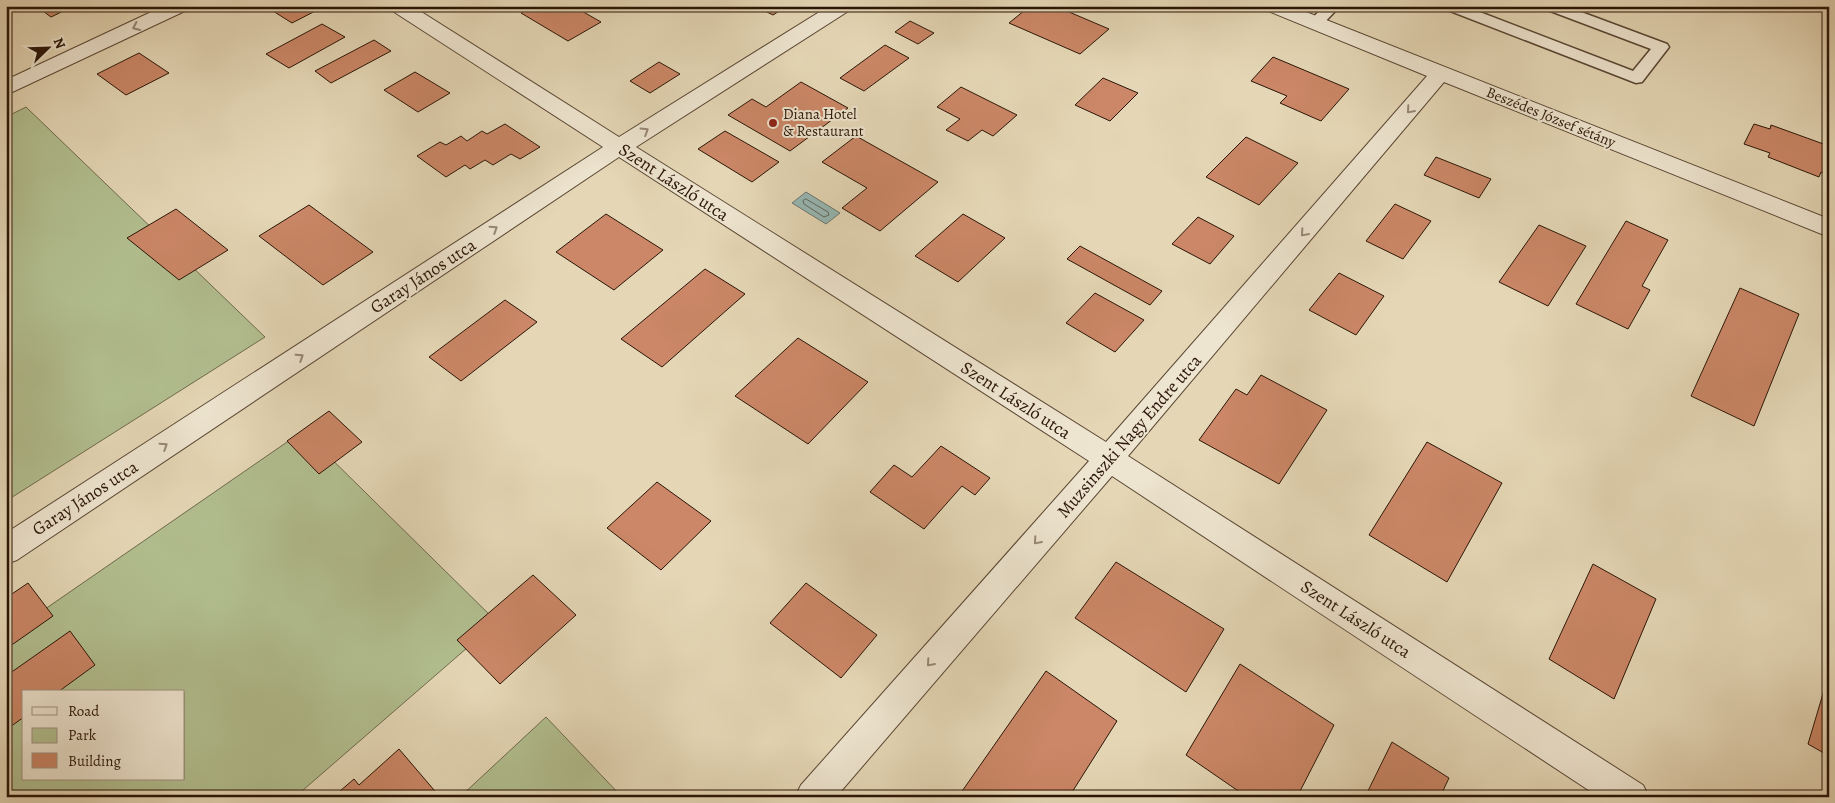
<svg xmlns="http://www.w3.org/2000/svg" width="1835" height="803" viewBox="0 0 1835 803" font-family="Alegreya,serif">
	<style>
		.green { fill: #b2bf90; stroke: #6e6a4c; fill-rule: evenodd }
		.water { fill: #97b8b5; stroke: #6b776f }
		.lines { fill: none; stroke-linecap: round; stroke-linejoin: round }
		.shore { stroke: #60665e; stroke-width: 1 }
		.building { fill: #cb8767; stroke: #2a1507 }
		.service-casing { stroke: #594633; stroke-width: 3 }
		.minor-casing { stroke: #594633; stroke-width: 2 }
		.service { fill: #eee5d0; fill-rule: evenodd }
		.minor { fill: #eee5d0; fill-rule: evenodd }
		.oneway { stroke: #968776 }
		.poi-dot { fill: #8f2418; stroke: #eee5d0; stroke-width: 2 }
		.labels { text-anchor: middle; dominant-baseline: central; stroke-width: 4; stroke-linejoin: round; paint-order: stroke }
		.far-poi-label { font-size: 15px; fill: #2a1507; stroke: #eee5d0; text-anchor: start }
		.far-street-label { font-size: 15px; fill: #2a1507; stroke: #eee5d0 }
		.street-label { font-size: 18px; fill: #2a1507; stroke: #eee5d0 }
	</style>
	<rect width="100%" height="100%" fill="#e5d7b6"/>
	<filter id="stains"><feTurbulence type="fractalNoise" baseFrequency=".004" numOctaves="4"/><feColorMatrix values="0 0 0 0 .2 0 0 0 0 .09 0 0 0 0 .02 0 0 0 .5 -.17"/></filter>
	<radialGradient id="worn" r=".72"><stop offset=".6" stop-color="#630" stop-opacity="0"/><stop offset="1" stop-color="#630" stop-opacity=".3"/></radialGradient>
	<path class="green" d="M26,107L265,337L6,501V117Z
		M303,431L497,622L295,797H9L6,793V636ZM24,692H184V779H24Z
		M546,717L622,797H460Z"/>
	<path class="water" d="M806,192L840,213L826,224L792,203Z"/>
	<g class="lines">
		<path class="shore" d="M806,199L828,212L829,215L824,217L804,204L803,201Z"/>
	</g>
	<path class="building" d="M36,6H74L51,17Z
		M265,6H325L292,23Z
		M533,6H573L601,22L568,41L521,13Z
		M755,6H787L773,15Z
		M1030,6H1055L1109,29L1080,54L1009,23Z
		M910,21L934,33L918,44L895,32Z
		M322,24L345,37L289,68L266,54Z
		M374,40L391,51L331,83L315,71Z
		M885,45L909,58L864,91L840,78Z
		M139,53L169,73L126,95L97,74Z
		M1273,57L1349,89L1321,121L1280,103L1287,96L1251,81Z
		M659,62L680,74L650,93L630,81Z
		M415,72L450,93L418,112L384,90Z
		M1103,78L1138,93L1110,121L1075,105Z
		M801,82L848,108L790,151L728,115L752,99L766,107Z
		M961,87L1017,115L993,136L982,130L968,141L946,130L960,119L937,107Z
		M505,124L540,147L520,159L511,154L493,165L485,160L470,169L465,165L446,177L417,156L440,142L446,145L461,136L467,141L482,131L487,134Z
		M1754,124L1770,129L1771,125L1829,146V175L1821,172L1819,177L1768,157L1770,153L1744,144Z
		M725,131L779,162L752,182L698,149Z
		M856,136L938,182L880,231L842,208L867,188L822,162Z
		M1246,137L1298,163L1259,205L1206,177Z
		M1436,157L1491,179L1479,198L1424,175Z
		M1395,204L1431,221L1403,259L1366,241Z
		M309,205L373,252L323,285L259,236Z
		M176,209L228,250L179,280L127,238Z
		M606,214L663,250L614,290L556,252Z
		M963,214L1005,238L958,282L915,256Z
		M1198,217L1234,236L1210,264L1172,244Z
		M1626,221L1668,240L1642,286L1650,290L1628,329L1576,304Z
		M1539,225L1586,246L1548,306L1499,282Z
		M1080,246L1162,291L1150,305L1067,259Z
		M705,269L745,294L662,367L621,339Z
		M1339,273L1384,296L1356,335L1309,310Z
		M1740,288L1799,314L1754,426L1691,396Z
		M1095,293L1144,320L1115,352L1066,323Z
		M505,300L537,322L461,381L429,357Z
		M798,338L868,382L808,444L735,396Z
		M1261,375L1327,410L1279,484L1199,440L1236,389L1247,395Z
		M329,411L362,442L319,474L287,441Z
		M1427,442L1502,483L1447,582L1369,535Z
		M941,446L990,478L975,495L962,486L924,529L870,492L894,465L912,477Z
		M657,482L711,521L661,570L607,528Z
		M1116,562L1224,629L1186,692L1075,618Z
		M1593,564L1656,599L1614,699L1549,659Z
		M533,575L576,615L500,684L457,640Z
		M28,583L53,616L6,649V598Z
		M806,583L877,635L841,678L770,623Z
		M70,631L95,665L58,692H24V717L10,727L6,721V676Z
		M1240,664L1334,725L1297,797H1247L1186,755Z
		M1046,671L1117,721L1069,797H958Z
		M1825,687L1829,689V756L1808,744Z
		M1392,742L1449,778L1440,797H1365Z
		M399,749L440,797H333L354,779L359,785Z"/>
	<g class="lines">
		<g class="service-casing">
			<path id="service" d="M1324,6H1340L1321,26H1311L1308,23Z
				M1443,6H1464L1633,71L1651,49L1545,9L1543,6H1565L1667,44L1669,47L1642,82L1636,83L1445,9Z"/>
		</g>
		<g class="minor-casing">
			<path id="minor" d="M164,6H190L187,10L6,95V80Z
				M388,6H412L619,137L829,6H853L850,10L636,147L1106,442L1427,76L1266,10L1263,6H1291L1829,219V237L1444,82L1128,456L1643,785L1649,797H1599L1112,476L836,797H795L801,785L1089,461L619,157L17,560L6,564V533L603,147L391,10Z"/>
		</g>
		<use href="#service" class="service"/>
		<use href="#minor" class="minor"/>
	</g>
	<defs><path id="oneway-chevron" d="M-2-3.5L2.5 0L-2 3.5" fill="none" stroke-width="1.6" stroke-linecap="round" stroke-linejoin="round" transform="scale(1.25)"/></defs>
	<g class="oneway">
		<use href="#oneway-chevron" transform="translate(136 27) rotate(155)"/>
		<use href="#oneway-chevron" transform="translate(1410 110) rotate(131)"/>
		<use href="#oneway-chevron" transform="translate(645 131) rotate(-32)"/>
		<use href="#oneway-chevron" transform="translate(494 229) rotate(-33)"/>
		<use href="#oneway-chevron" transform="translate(1304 233) rotate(131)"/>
		<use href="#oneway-chevron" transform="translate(300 357) rotate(-33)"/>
		<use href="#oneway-chevron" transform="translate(164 446) rotate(-33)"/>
		<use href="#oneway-chevron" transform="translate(1037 541) rotate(131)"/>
		<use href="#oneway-chevron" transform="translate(930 663) rotate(131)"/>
	</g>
	<circle class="poi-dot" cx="773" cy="123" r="5"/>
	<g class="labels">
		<g class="far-poi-label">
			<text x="783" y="114">Diana Hotel<tspan x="783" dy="17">&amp; Restaurant</tspan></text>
		</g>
		<g class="far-street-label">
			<text transform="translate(1551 117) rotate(22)">Beszédes József sétány</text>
		</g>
		<g class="street-label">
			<text transform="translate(674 182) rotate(33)">Szent László utca</text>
			<text transform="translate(423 276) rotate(-33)">Garay János utca</text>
			<text transform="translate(1016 400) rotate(33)">Szent László utca</text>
			<text transform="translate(1129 436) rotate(-49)">Muzsinszki Nagy Endre utca</text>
			<text transform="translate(85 498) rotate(-33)">Garay János utca</text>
			<text transform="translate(1356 619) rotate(33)">Szent László utca</text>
		</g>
	</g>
	<rect width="1835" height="803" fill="none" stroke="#e5d7b6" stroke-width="25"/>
	<rect x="8" y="8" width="1820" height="788" fill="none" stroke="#2a1507" stroke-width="2.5"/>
	<rect x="12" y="12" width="1810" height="778" fill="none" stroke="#2a1507"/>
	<rect x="22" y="690" width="162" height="90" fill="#eee5d0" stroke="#a09280"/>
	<rect x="32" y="707" width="25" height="8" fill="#eee5d0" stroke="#a09280"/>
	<text x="68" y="716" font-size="15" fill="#2a1507">Road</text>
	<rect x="32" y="728" width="25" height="15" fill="#b2bf90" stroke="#a09280"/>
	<text x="68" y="740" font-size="15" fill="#2a1507">Park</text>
	<rect x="32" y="753" width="25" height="15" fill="#cb8767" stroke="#a09280"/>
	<text x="68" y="766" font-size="15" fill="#2a1507">Building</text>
	<g transform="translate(48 48) rotate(67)" stroke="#eee5d0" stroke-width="4" paint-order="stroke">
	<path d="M0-4L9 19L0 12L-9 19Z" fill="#2a1507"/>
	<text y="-8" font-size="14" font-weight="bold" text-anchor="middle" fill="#2a1507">N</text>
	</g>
	<rect width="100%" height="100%" filter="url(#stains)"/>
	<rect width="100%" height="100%" fill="url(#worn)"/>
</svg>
